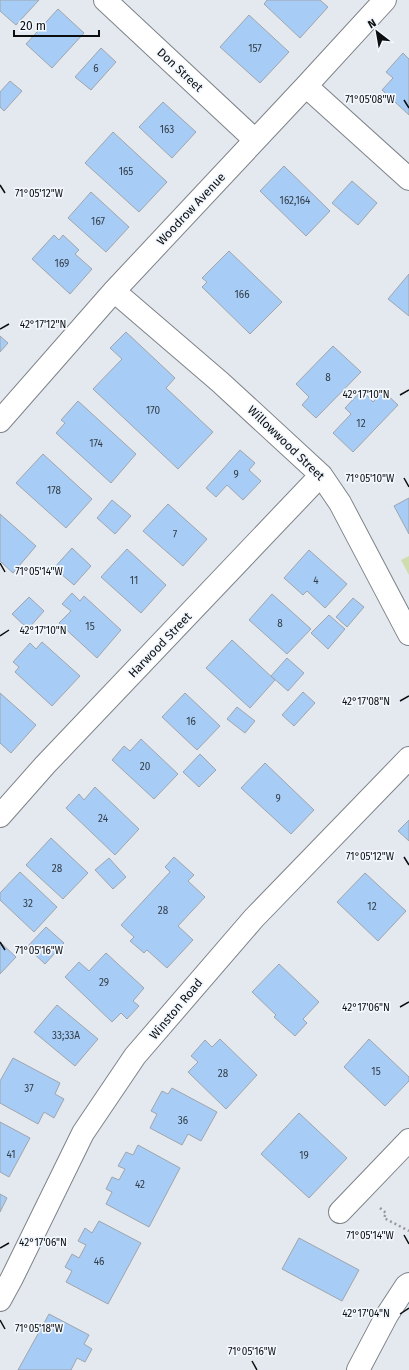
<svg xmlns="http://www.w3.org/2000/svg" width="409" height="1370" viewBox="0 0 409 1370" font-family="'Fira Sans',sans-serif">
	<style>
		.green { fill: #cfddae }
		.building { fill: #a7ccf5; stroke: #a0a5ab }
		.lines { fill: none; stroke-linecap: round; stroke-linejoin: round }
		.minor-casing { stroke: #7e8389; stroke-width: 24 }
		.path { stroke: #95999d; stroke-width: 2.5; stroke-dasharray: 2 3; stroke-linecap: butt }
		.minor { stroke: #fff; stroke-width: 22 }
		.ticks { fill: none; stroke: #0b0d0f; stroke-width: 1.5 }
		.labels { text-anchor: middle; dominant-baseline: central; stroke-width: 3.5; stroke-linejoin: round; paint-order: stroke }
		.number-label { font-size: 10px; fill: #323d48 }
		.street-label { font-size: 12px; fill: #0b0d0f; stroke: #f1f7fd }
		.ticks-label { font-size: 10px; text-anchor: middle; fill: #0b0d0f; stroke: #f1f7fd; stroke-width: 3.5; stroke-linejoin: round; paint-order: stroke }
	</style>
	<rect width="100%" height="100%" fill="#e4e9ef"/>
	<path class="green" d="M409,556V575L401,560Z"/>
	<path class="building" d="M0,0H39L16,25L0,11Z
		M267,0H320L328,7L300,38L264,4Z
		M58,9L84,33L52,68L26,44Z
		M249,15L289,52L260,83L220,47Z
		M101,48L116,62L91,90L75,77Z
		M403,53L409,59V115L382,90L393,78L386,72Z
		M10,81L22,91L4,111L0,107V92Z
		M163,102L196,132L172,158L139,127Z
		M113,132L167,182L139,212L85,163Z
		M284,166L330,211L306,236L260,191Z
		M352,181L377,203L358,225L332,203Z
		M91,192L129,227L106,252L68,218Z
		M54,235L59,240L63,235L79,250L75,254L92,269L70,294L32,259Z
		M229,251L282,302L250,334L202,287L207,282L202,278Z
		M409,274V316L388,299Z
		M126,332L175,378L166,388L213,432L178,469L93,389L122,359L110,348Z
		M0,336L8,343L0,352Z
		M333,346L361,372L316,418L302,405L309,397L296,384Z
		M362,390L373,402L383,391L398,405L353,452L333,433L351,414L345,408Z
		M78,401L136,454L111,483L56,433L65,423L61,420Z
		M240,450L255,463L249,470L261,481L243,500L227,485L216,497L206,488Z
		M43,454L92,499L66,528L16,483Z
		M409,498V534L394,506Z
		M112,500L131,516L115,534L97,518Z
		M168,504L207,539L183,566L143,531Z
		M0,514L36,546L13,573L0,561Z
		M72,548L91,566L74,585L54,568Z
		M127,549L166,585L141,613L101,577Z
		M309,550L347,584L325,608L307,591L303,595L284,578Z
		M72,593L80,601L84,596L121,630L97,658L59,623L71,611L62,604Z
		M272,594L311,629L287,654L249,620Z
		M29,597L44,611L28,629L12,614Z
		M353,598L364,607L347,627L336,617Z
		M329,615L345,629L328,649L311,633Z
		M232,640L275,680L250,708L206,668Z
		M42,642L80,676L52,706L15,672L19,667L13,662L30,643L36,649Z
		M287,658L304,673L288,691L271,676Z
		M303,692L315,703L294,726L282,715Z
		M0,693L36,725L11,753L0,743Z
		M185,693L220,726L197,750L162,717Z
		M237,707L255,721L245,733L227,719Z
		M141,739L178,774L154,799L112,760L124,746L130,751Z
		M200,754L216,770L199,787L183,772Z
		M265,763L314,810L291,834L241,788Z
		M95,787L139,829L115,855L66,808L79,794L84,800Z
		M409,820V841L398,831Z
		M51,838L88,873L63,899L26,865Z
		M174,857L194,875L188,881L205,897L178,926L193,940L167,968L147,950L144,953L130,941L134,937L121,925L170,872L165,867Z
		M109,858L126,877L113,889L95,870Z
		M20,872L57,907L34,932L0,900V893Z
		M365,873L406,911L378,941L337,902Z
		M46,927L64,943L45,964L27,947Z
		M0,942L16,957L0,974Z
		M106,953L144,988L133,1001L139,1006L127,1019L121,1013L112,1022L65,977L79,962L89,971Z
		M279,964L319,1002L303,1019L307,1023L295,1036L274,1017L276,1015L252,992Z
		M57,1005L98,1039L75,1066L34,1032Z
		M220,1039L257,1075L226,1109L188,1072L198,1062L191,1056L205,1040L212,1047Z
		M369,1039L409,1077V1081L385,1106L344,1067Z
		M13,1058L60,1083L55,1094L64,1099L54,1118L44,1112L38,1124L0,1103V1081Z
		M172,1088L217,1112L201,1141L188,1134L182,1145L150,1128L157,1114L151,1111L162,1091L168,1094Z
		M299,1113L347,1158L309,1198L261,1154Z
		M0,1122L30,1138L9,1177L0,1172Z
		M138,1145L180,1168L149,1227L106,1204L112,1192L106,1189L112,1177L119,1180L125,1169L118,1166L126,1152L133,1155Z
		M0,1194L7,1198L0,1212Z
		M99,1221L141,1243L108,1304L66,1282L72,1271L65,1267L72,1254L79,1258L86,1245L78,1241L85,1228L92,1233Z
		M299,1238L359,1270L342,1301L282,1269Z
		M49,1314L89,1335L84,1344L92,1349L85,1362L77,1358L71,1370H18Z"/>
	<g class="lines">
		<g class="minor-casing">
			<path id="minor" d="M105,0L255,140
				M306,86L409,179
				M114,291L220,382L321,475L340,503L409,634
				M0,421L114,291L306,86L385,0
				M0,816L45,765L321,475
				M340,1212L409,1140
				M0,1300L12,1278L83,1133L135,1056L254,918L409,758
				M358,1370L387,1315L406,1286L409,1284"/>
		</g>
		<path class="path" d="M380,1208L386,1213L384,1218L409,1231"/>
		<use href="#minor" class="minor"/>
	</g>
	<path class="ticks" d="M404,100L409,108M0,185L5,193M0,329L9,324M400,395L409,390M404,478L409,487M0,563L5,572M0,636L9,630M400,701L409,696M404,857L409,865M0,942L5,950M400,1007L409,1002M404,1235L409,1244M0,1248L9,1243M400,1314L409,1308M0,1320L5,1329M252,1361L257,1370"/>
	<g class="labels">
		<g class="number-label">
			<text x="255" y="49">157</text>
			<text x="96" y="69">6</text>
			<text x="167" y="130">163</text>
			<text x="126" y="172">165</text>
			<text x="295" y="201">162,164</text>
			<text x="98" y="222">167</text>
			<text x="62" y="264">169</text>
			<text x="242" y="295">166</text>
			<text x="328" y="378">8</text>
			<text x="153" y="411">170</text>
			<text x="361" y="424">12</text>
			<text x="96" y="444">174</text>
			<text x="236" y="475">9</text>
			<text x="54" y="491">178</text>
			<text x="175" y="535">7</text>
			<text x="134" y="581">11</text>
			<text x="316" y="581">4</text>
			<text x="280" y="624">8</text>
			<text x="90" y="627">15</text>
			<text x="191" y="722">16</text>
			<text x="145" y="767">20</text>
			<text x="278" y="799">9</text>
			<text x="103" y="819">24</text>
			<text x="57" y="869">28</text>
			<text x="28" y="904">32</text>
			<text x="372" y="907">12</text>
			<text x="163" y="911">28</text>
			<text x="104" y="983">29</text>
			<text x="66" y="1036">33;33A</text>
			<text x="376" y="1072">15</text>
			<text x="223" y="1074">28</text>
			<text x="29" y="1089">37</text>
			<text x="183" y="1121">36</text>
			<text x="11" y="1155">41</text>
			<text x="304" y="1156">19</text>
			<text x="140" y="1185">42</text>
			<text x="99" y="1262">46</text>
		</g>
		<g class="street-label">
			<text transform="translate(180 70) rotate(43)">Don Street</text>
			<text transform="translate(191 209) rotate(-47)">Woodrow Avenue</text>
			<text transform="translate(286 443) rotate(44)">Willowwood Street</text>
			<text transform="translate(160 645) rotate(-46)">Harwood Street</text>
			<text transform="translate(176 1009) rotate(-50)">Winston Road</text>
		</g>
	</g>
	<g class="ticks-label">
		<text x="370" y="103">71°05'08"W</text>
		<text x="39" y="197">71°05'12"W</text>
		<text x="43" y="328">42°17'12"N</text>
		<text x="366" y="398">42°17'10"N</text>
		<text x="370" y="482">71°05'10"W</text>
		<text x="39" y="575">71°05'14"W</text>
		<text x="43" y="634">42°17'10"N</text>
		<text x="366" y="705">42°17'08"N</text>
		<text x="370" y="860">71°05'12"W</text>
		<text x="39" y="954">71°05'16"W</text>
		<text x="366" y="1011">42°17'06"N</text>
		<text x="370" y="1239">71°05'14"W</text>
		<text x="43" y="1246">42°17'06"N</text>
		<text x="366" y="1317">42°17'04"N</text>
		<text x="39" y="1332">71°05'18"W</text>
		<text x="252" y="1355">71°05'16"W</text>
	</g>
	<g transform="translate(377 32) rotate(329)" stroke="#f1f7fd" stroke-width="3" paint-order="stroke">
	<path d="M0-3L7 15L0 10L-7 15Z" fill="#0b0d0f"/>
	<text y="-6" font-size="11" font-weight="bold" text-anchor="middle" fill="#0b0d0f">N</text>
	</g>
	<path d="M14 30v6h85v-6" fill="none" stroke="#0b0d0f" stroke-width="2"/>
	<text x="20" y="30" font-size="12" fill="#0b0d0f" stroke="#f1f7fd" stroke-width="3" paint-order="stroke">20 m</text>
</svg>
